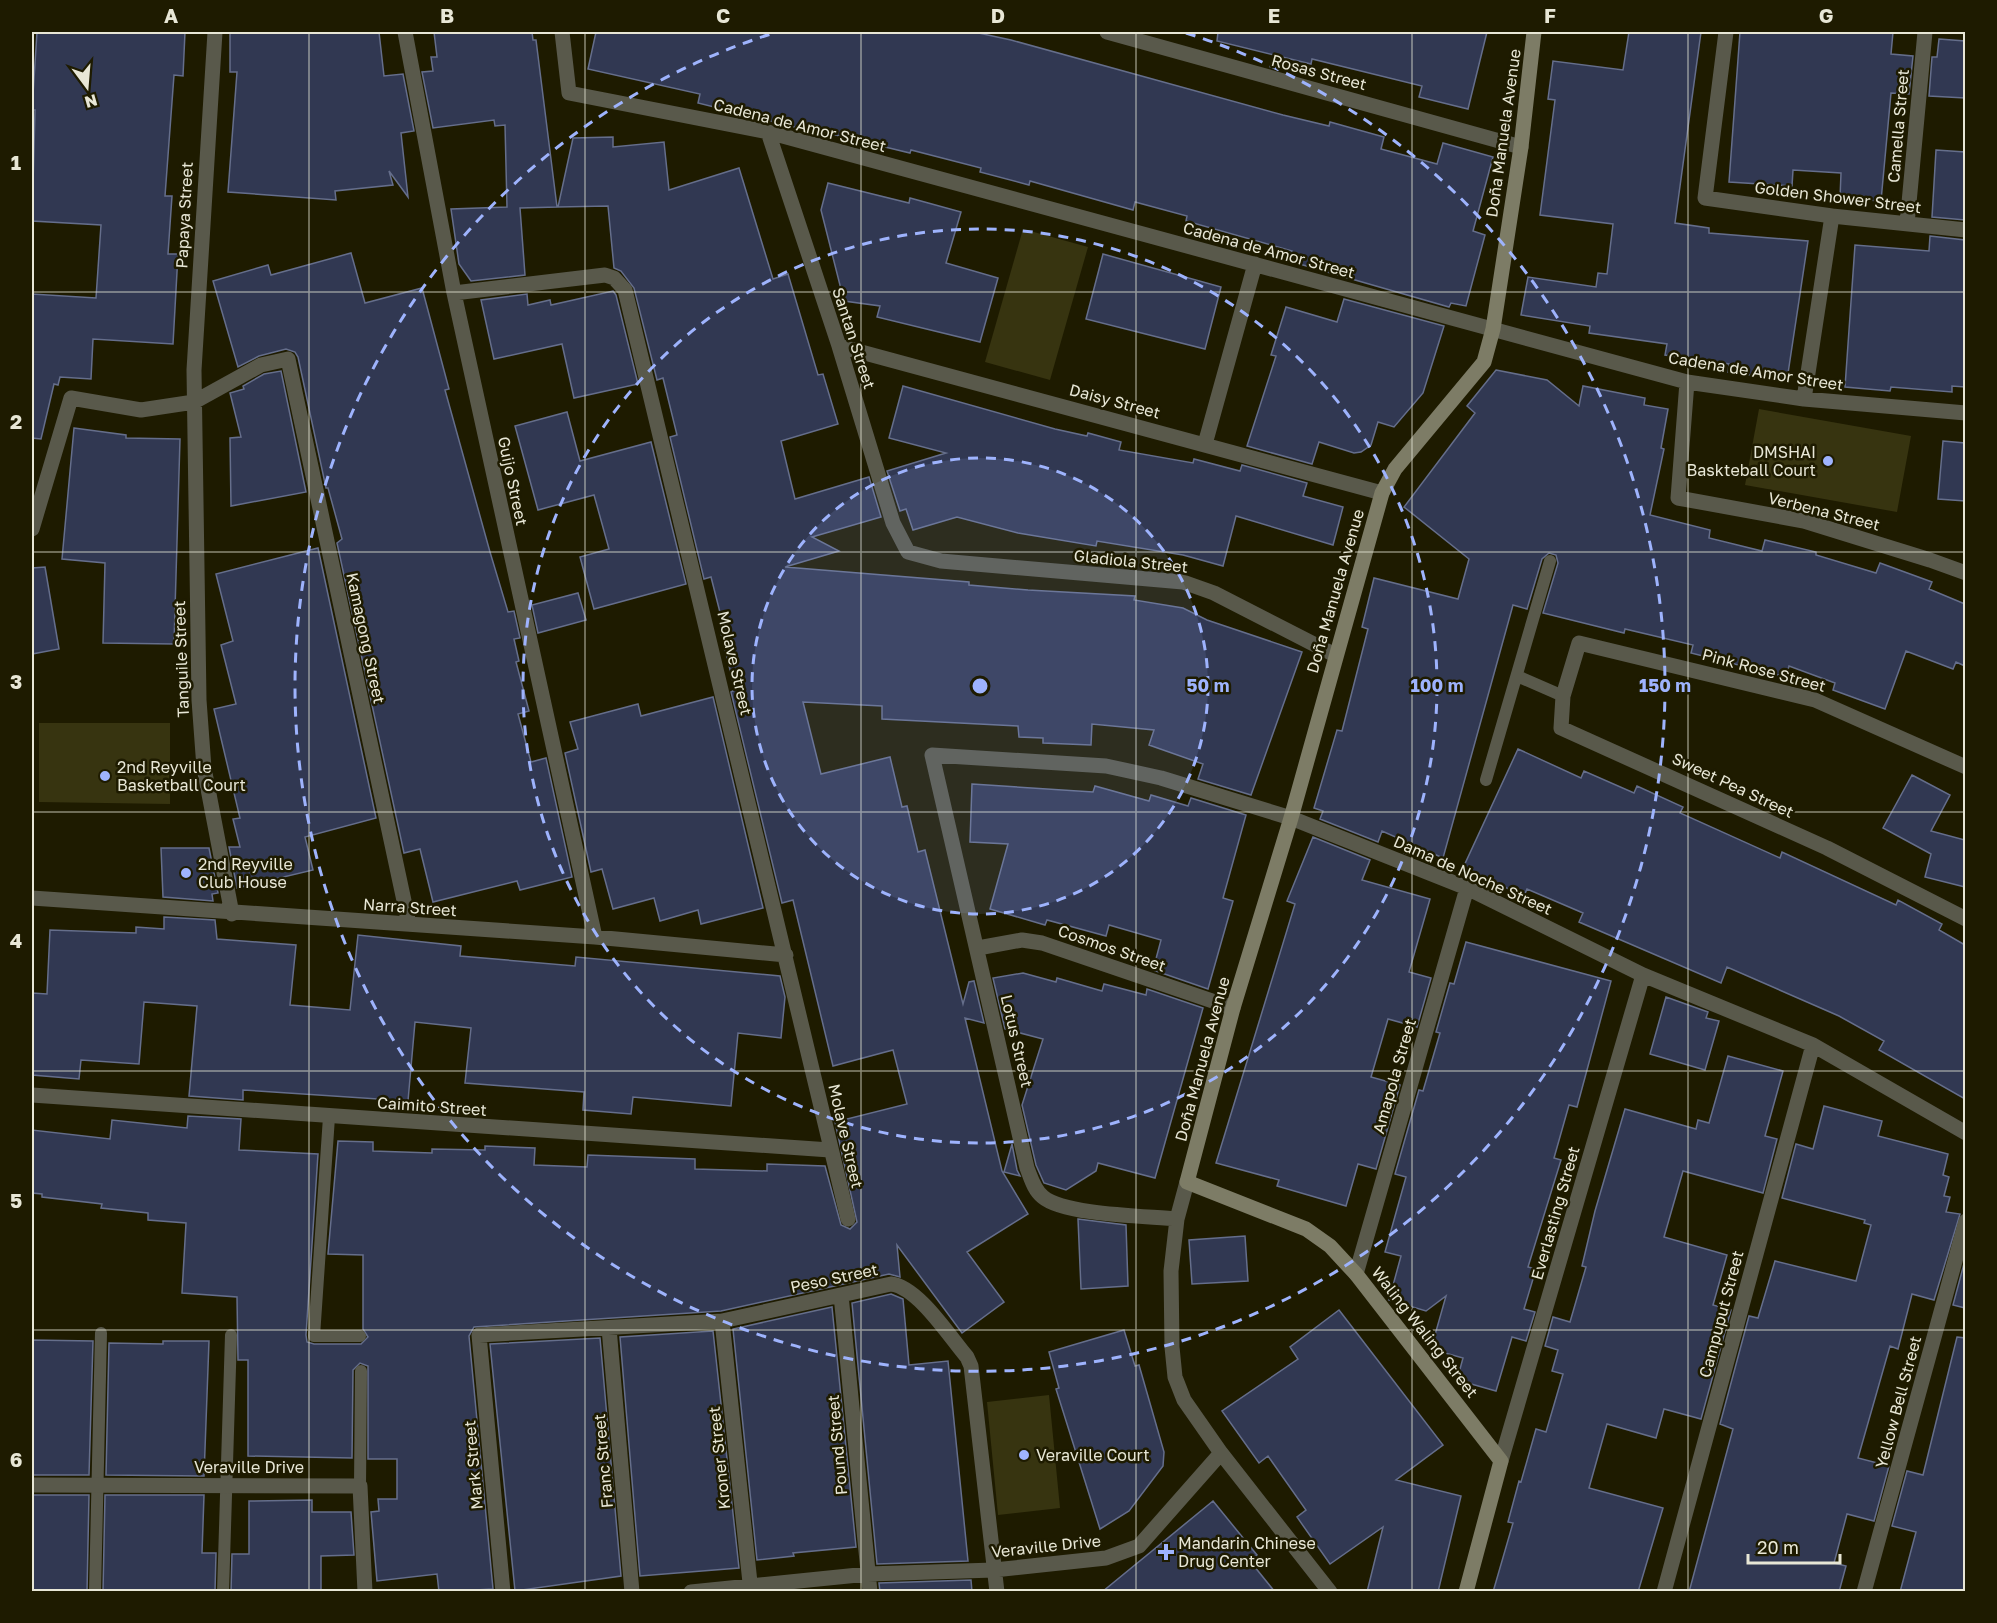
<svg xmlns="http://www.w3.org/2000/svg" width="1997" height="1623" viewBox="0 0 1997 1623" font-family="'Golos Text',sans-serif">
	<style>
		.green { fill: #373410 }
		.building { fill: #313852; stroke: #656e8b; stroke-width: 1.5 }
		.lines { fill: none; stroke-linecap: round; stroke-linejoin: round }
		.lane { stroke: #59594b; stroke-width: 12 }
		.street { stroke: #59594b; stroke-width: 15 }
		.secondary { stroke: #7d7c66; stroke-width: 15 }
		.grid { fill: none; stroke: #e8e7d6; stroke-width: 1.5; stroke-opacity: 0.55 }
		.ring { fill: none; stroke: #9eb3fd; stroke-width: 3; stroke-dasharray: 10 8 }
		.poi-dot { fill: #9eb3fd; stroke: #1e1b00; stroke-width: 2 }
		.labels { text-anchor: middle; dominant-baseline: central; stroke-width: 5; stroke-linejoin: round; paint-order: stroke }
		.street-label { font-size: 16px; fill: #e8e7d6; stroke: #1e1b00 }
		.poi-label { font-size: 16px; fill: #e8e7d6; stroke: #1e1b00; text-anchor: start }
		.centre { fill: #9eb3fd; stroke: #1e1b00; stroke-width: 3 }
		.ring-label { font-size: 18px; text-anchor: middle; font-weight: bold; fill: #9eb3fd; stroke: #1e1b00; stroke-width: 5; stroke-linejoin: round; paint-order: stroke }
		.neatline { fill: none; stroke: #e8e7d6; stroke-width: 2 }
		.grid-label { font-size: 20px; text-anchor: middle; font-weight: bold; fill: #e8e7d6 }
	</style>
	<rect width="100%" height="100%" fill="#1e1b00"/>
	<path class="green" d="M1023,229L1088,247L1050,380L985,362Z
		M1759,409L1911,436L1897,512L1745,485Z
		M39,723H170V804L39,802Z
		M1049,1395L1060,1508L998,1515L987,1402Z"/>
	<path class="building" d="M37,32H185L183,76L174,75L165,196H172L168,254H178L173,344L93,339L91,379L60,377L58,385L54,384L41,439L32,438V294L96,298L101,225L32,221L35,110H32Z
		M230,32H379L384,76L403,74L414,131L401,133L408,197L389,171L393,185L335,191L336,200L228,192L237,72H230Z
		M434,32H532L533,40H536L557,207L520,208L525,275L471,281L459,264L451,209L507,207L505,125L495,126L494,120L433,128L422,72L433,71L431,57H437Z
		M596,32H974L1011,40L1283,115L1329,126L1330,122L1384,137L1381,149L1437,164L1443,143L1493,157L1473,231L1485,235L1466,306L1451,303L1449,307L1289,261L1292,251L1186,221L1187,216L1135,202L1133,210L1030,181L1029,185L980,172L981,168L911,150L910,153L807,128L806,130L698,103L700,94L588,69Z
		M1218,32H1487L1468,109L1419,97L1422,86L1312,59L1311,64L1217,41Z
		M1629,32H1701L1675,223L1709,228V233L1808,241L1787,380L1728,372L1729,364L1665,355L1667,344L1589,333L1590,326L1521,315L1528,277L1596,287L1598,273L1607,274L1613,224L1540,215L1555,100L1548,99L1553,61L1623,70Z
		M1740,32H1893L1891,54L1913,56L1909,94L1891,93L1881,201L1840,198L1841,173L1793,170L1792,186L1729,182Z
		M1939,39L1965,41V98L1929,96L1932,57H1937Z
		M613,137V147L664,142L669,190L739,168L773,279L788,274L818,375L823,374L838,424L781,441L795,499L869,477L881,517L812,537L839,551L785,567L969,582V585L1028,590L1135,596L1134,600L1183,608L1207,620L1302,652L1251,795L1198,779L1203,764L1149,745L1154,730L1092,724L1091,745L1043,743V738L1019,737L1018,726L882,719V706L803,702L821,774L890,757L902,807L907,806L918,852L925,850L963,1004L969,982L974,981L984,1023L965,1018L1002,1171L1028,1214L967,1252L1004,1302L962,1333L897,1245L900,1277L889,1274L721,1311L474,1327L469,1336L493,1589L439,1592L437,1574L377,1581L371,1512L379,1511L378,1499H397V1459H368V1366L360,1363L353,1370L352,1458L248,1456V1360H238L237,1297L182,1293L186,1223L148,1220V1213L101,1208L102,1204L42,1197V1194L32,1193V1130L110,1139L112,1120L187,1128L188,1116L241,1119L239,1150L318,1154L306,1335L307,1342L314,1344H361L368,1337L363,1329V1255L328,1254L338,1141L373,1142V1151L432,1153V1149L485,1150V1146L535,1148L534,1165L587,1167L588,1155L695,1159V1169L767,1171V1164L825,1166L841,1225L850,1229L857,1222L835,1122L907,1104L893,1050L833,1066L793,900L782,903L731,692L735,690L721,633L725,632L711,577L704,579L670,437L677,435L663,378L657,380L634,288L621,271L614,268L608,206L558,207L573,138Z
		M1936,150L1965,152V220L1932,217Z
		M828,183L909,203L910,198L961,212L946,263L998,278L980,342L877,317L880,306L844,301L821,210Z
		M1930,236L1965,240V387L1952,386V392L1891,387L1890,391L1845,387L1855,245L1929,251Z
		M351,253L365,303L422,288L449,389L445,390L490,552L508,612L514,611L520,638L514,639L519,661L516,662L529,711L518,714L531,762L546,758L572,877L520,890L517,881L433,902L420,849L404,853L337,543L342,539L328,488H326L298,357L295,352L286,349L259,356L238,367L213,281L268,265L271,275Z
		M1103,254L1221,287L1205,349L1086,319Z
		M613,291L616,295L638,384L574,398L562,344L494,359L481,300L527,294L528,305L550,300L551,305Z
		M1344,299L1444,326L1423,393L1394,427L1378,422L1371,445L1361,452L1354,453L1319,442L1312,464L1247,446L1276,356L1271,355L1286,307L1337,322Z
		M1496,370L1547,380L1579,406L1583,386L1645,398L1644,405L1668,409L1661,448L1664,449L1650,515L1710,530L1709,538L1762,551L1765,540L1816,552V555L1876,573L1880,563L1932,582L1929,589L1965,604V666L1956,662L1953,669L1906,651L1885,709L1833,690L1835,683L1789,666L1786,677L1691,653L1693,645L1625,629L1624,633L1543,613L1558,563L1556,555L1549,553L1542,559L1527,609L1513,605L1443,858L1382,831L1378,842L1320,819L1323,811L1314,808L1337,730L1342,731L1368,629L1362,627L1374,578L1458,599L1469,559L1404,507L1475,413L1467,406Z
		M281,371L306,492L231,506L230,438L241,437L230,393L244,389L243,386L264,374Z
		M903,386L1055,429L1087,436L1088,433L1121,442L1119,450L1193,463L1194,459L1240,471L1242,465L1307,483L1303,496L1343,507L1333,545L1236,516L1223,566L1183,555L1097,541L1096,546L1018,533L957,517L913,530L906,509L900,511L887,471L946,453L889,438Z
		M567,412L580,461L651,442L686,584L594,609L580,557L609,549L594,495L538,510L515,426Z
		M74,428L126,435V438L180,439L174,644L103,643L105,563L62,559Z
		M1943,441L1965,443V501L1938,499Z
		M318,548L376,818L305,837L313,870L237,888L229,847H240L233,819L240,818L214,709L236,704L221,645L233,641L216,574Z
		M45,567L59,649L32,654V568Z
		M578,593L586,620L538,633L532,605Z
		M713,697L763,908L701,924L698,910L660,921L654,898L613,909L602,869L591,872L565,753L578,749L570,722L638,704L641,716Z
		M1518,749L1581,778L1584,771L1634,793L1637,786L1683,807L1680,813L1780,858L1782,852L1896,905L1898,900L1942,924L1939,930L1965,945V1099L1879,1050L1884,1041L1839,1016L1727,967L1721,983L1579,922L1583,913L1527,889L1524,896L1463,868Z
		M1912,775L1950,795L1931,831L1965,840V887L1925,877L1931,854L1883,828Z
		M972,784L1093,792L1095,786L1149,801L1151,795L1188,806L1191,798L1246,815L1223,898L1233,901L1208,989L1153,970L1161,940L1109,925L1106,936L1047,920L1045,925L990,909L1008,844L970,842Z
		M1313,837L1370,860L1362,880L1430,899L1409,972L1431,978L1417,1027L1388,1019L1371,1077L1400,1085L1376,1169L1358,1164L1346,1206L1277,1186L1279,1180L1216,1163L1295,904L1287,901Z
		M161,848H209L218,893L212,894L213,901L163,897Z
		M164,917L215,920L217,939L296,945L290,1005L350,1010L358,935L461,946L460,956L575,966L576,957L780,976L785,997L781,1038L738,1033L731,1106L633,1097L631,1114L583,1110L584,1092L465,1083L471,1028L415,1022L408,1101L243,1090V1100L189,1096L197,1006L144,1002L139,1064L81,1060L79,1079L32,1075V993L47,994L50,930L136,933V927L164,929Z
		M1466,942L1611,981L1577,1107L1569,1105L1554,1158L1561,1160L1528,1267L1536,1269L1524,1309L1535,1312L1526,1341L1512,1337L1496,1391L1457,1380L1463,1358L1431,1349L1446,1296L1426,1311L1389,1300L1401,1256L1385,1252L1406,1177L1395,1174L1419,1090L1423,1091L1440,1033L1436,1032L1450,983L1454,984Z
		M1023,973L1056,982L1057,978L1102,991L1104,984L1146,995L1147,989L1203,1008L1155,1178L1098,1163L1096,1171L1066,1190L1044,1183L1036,1165L1022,1105L1043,1039L1005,1029L993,978Z
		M1666,997L1708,1012L1706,1018L1719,1021L1705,1070L1650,1054Z
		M1728,1056L1783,1071L1765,1136L1777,1139L1763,1193L1683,1171L1664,1237L1727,1255L1713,1305L1731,1310L1701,1419L1664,1409L1656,1438L1607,1424L1589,1488L1663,1508L1638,1592H1493L1513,1523L1508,1522L1519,1481L1521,1482L1536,1429L1546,1432L1563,1374L1552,1371L1558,1350L1545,1346L1553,1317L1570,1322L1586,1267L1582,1266L1595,1211L1625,1109L1696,1129L1698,1120L1709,1123Z
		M1824,1106L1882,1121L1878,1136L1948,1154L1943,1175L1949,1177L1944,1196L1950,1197L1946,1212L1960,1214L1934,1300L1912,1294L1898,1349L1890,1346L1858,1458L1889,1466L1874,1521L1847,1514L1834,1563L1846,1566L1839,1592H1689L1733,1429L1720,1424L1749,1316L1758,1318L1775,1261L1856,1281L1871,1225L1864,1223L1865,1220L1782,1198L1796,1144L1813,1149Z
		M1012,1144L1017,1170L1020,1176L1004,1172Z
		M1078,1219L1126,1225L1128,1286L1081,1289Z
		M1245,1236L1248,1281L1192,1284L1189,1240Z
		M1965,1260V1308L1953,1305Z
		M891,1294L903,1299L909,1365L948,1361L968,1561L877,1564L852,1303Z
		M832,1307L856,1547L793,1553L794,1556L757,1560L733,1329Z
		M1339,1310L1443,1445L1396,1480L1461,1496L1438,1592H1367L1383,1527L1330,1564L1297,1517L1306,1510L1268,1456L1259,1463L1222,1411L1298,1359L1290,1347Z
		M1124,1330L1135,1366L1139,1365L1164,1452L1163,1466L1129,1511L1100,1529L1056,1389L1059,1388L1049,1352Z
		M713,1331L739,1568L640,1576L620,1337Z
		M1957,1337L1965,1338V1592H1900L1916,1532L1892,1526L1907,1471L1923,1475Z
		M600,1338L621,1576L515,1591L490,1344Z
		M32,1340L93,1341L89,1475H32Z
		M163,1341H209L204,1476L106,1475L109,1343L163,1344Z
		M32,1495H89L87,1592H32Z
		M105,1495H204L202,1553H216L215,1592H103Z
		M312,1500V1512H351L354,1555L321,1556V1592H231L232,1554H249V1501Z
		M1213,1501L1257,1555L1250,1561L1275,1592H1102Z
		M971,1580L972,1592H880L879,1583Z"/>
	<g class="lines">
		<path class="lane" d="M1517,676L1563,696
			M1486,780L1550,561
			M329,1117L314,1336H360
			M360,1486L361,1371
			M95,1592L101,1333
			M223,1592L231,1335"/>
		<path class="street" d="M215,32L194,370L199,700L204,768L232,914
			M405,32L454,293L595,937
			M562,32L569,93L768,132L1687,382L1804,399L1966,413
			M1107,32L1521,147
			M1726,32L1705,198L1832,216L1966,230
			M768,132L839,346L893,523L908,552L941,561L1183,582L1214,593L1335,655
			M1907,224L1925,32
			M454,293L605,275L614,278L625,290L848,1219
			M839,346L1382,493
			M1687,382L1678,498L1804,521L1930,560L1966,573
			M1804,399L1832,216
			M1205,444L1255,264
			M32,529L71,398L141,410L194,402L261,365L288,359L409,924
			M1966,767L1815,700L1579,643L1563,696L1561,728L1827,848L1966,919
			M32,898L595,937L786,955
			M978,948L1022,940L1042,943L1233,1008
			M32,1095L830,1150
			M1187,1182L1177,1219L1171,1271L1172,1347L1175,1377L1184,1400L1221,1453L1330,1592
			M1177,1219C1146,1216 1064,1215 1043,1197C1034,1190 1031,1178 1027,1168L932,755L1106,766L1161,778L1291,818L1467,888L1643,975L1813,1045L1966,1133
			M1356,1274L1467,888
			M841,1295L870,1592
			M722,1321L751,1592
			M609,1328L632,1592
			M1501,1461L1643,975
			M32,1485L360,1486L365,1592
			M503,1592L479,1335L722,1321L891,1284C918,1287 949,1336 967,1357L971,1366L997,1592
			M691,1592L868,1574L994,1570L1106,1558L1139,1546L1221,1453
			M1664,1592L1813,1045
			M1864,1592L1966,1221"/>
		<path class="secondary" d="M1466,1592L1501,1461L1356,1274L1330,1246L1306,1229L1187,1182L1233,1008L1291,818L1382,493L1395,469L1484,362L1493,329L1521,147L1534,32"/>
	</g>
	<path class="grid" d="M309,32V1592M585,32V1592M861,32V1592M1136,32V1592M1412,32V1592M1688,32V1592M32,292H1966M32,552H1966M32,812H1966M32,1071H1966M32,1330H1966"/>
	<circle cx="980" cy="686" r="228" fill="#9eb3fd" fill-opacity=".12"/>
	<g class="ring">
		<circle cx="980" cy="686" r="228"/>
		<circle cx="980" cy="686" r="457"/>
		<path d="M1186 33A685 685 0 1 1 774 33"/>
	</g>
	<g class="poi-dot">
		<circle cx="1828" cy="461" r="6"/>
		<circle cx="105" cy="776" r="6"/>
		<circle cx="186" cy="873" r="6"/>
		<circle cx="1024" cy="1455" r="6"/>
		<path d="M1163 1543h6v6h6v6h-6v6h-6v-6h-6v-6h6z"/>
	</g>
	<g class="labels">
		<g class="street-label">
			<text transform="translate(1319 72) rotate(15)">Rosas Street</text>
			<text transform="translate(800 125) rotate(14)">Cadena de Amor Street</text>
			<text transform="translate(1898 126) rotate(-85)">Camella Street</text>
			<text transform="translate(1503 133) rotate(-82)">Doña Manuela Avenue</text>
			<text transform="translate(1838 197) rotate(7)">Golden Shower Street</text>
			<text transform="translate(184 215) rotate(-87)">Papaya Street</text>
			<text transform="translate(1269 250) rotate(15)">Cadena de Amor Street</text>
			<text transform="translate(854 338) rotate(72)">Santan Street</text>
			<text transform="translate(1756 371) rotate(9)">Cadena de Amor Street</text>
			<text transform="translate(1115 401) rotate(15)">Daisy Street</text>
			<text transform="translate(513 481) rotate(78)">Guijo Street</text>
			<text transform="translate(1824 511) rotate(14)">Verbena Street</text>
			<text transform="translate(1131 561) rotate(6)">Gladiola Street</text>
			<text transform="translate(1335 591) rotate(-74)">Doña Manuela Avenue</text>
			<text transform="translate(366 638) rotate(78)">Kamagong Street</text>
			<text transform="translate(181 659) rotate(-92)">Tanguile Street</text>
			<text transform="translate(735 663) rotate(77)">Molave Street</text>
			<text transform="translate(1764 670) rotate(15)">Pink Rose Street</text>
			<text transform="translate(1733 785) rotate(25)">Sweet Pea Street</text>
			<text transform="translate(1473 875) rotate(24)">Dama de Noche Street</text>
			<text transform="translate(410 907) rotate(4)">Narra Street</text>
			<text transform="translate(1112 948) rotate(19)">Cosmos Street</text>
			<text transform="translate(1017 1041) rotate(77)">Lotus Street</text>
			<text transform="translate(1202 1059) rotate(-75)">Doña Manuela Avenue</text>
			<text transform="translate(1394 1076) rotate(-74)">Amapola Street</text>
			<text transform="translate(432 1106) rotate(4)">Caimito Street</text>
			<text transform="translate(846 1136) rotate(77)">Molave Street</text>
			<text transform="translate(1555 1213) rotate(-74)">Everlasting Street</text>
			<text transform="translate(834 1278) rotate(-12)">Peso Street</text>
			<text transform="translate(1721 1314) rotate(-75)">Campuput Street</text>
			<text transform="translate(1425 1332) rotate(52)">Waling Waling Street</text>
			<text transform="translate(1898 1402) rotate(-75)">Yellow Bell Street</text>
			<text transform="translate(837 1445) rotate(-95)">Pound Street</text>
			<text transform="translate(719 1458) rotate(-96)">Kroner Street</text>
			<text transform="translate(603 1461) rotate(-95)">Franc Street</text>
			<text transform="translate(473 1465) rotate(-95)">Mark Street</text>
			<text x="249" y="1467">Veraville Drive</text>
			<text transform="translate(1046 1546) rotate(-6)">Veraville Drive</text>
		</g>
		<g class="poi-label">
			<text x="1816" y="452" text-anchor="end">DMSHAI<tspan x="1816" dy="18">Baskteball Court</tspan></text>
			<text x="117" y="767">2nd Reyville<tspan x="117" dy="18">Basketball Court</tspan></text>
			<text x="198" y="864">2nd Reyville<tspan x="198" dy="18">Club House</tspan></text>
			<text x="1036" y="1455">Veraville Court</text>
			<text x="1178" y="1543">Mandarin Chinese<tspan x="1178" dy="18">Drug Center</tspan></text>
		</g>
	</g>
	<circle cx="980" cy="686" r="9" class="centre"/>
	<g class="ring-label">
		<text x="1208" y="692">50 m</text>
		<text x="1437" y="692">100 m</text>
		<text x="1665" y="692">150 m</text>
	</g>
	<rect width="1997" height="1623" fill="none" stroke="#1e1b00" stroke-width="66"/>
	<g transform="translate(87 87) rotate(164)" stroke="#1e1b00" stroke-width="4.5" paint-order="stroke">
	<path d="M0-4.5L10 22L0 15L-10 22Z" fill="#e8e7d6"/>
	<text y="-9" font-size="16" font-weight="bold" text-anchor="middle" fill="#e8e7d6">N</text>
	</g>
	<path d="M1748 1554v9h92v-9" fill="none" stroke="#e8e7d6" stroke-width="3"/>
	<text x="1757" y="1554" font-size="18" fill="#e8e7d6" stroke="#1e1b00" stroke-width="4.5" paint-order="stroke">20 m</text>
	<rect x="33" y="33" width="1931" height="1557" class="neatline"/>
	<g class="grid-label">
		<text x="171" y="23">A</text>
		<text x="447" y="23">B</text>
		<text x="723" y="23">C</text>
		<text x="998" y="23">D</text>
		<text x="1274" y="23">E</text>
		<text x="1550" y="23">F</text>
		<text x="1826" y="23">G</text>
		<text x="16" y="170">1</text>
		<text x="16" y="429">2</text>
		<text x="16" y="689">3</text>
		<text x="16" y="948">4</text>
		<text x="16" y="1208">5</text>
		<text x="16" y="1467">6</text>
	</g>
</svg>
